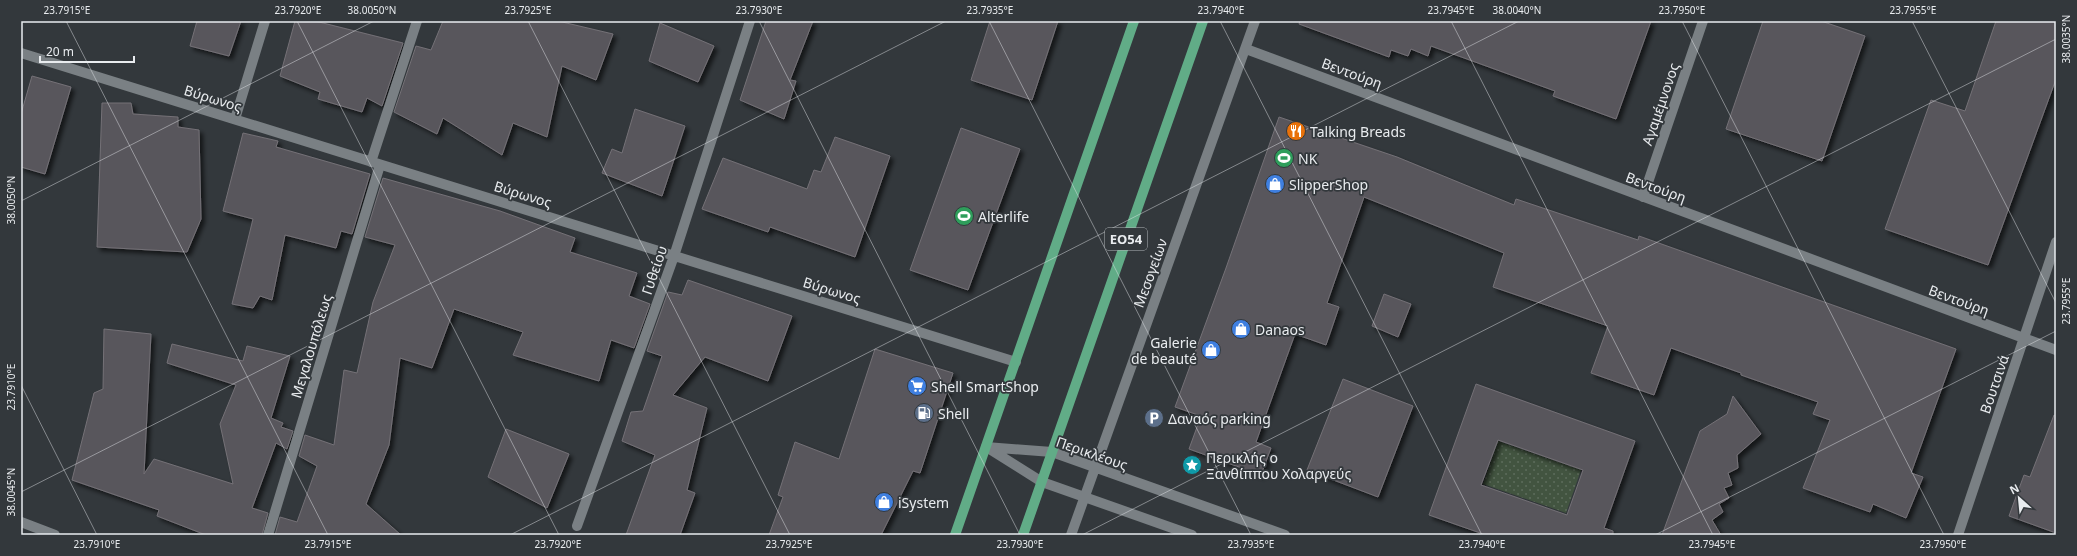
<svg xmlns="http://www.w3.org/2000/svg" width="2077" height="556" viewBox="0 0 2077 556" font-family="'Noto Sans',sans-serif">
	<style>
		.grass { fill: url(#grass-dots) }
		.building { fill: #59565b; stroke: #747177; fill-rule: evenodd; filter: url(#shadow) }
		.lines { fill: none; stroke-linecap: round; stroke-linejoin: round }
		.minor { stroke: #7a8084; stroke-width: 10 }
		.major { stroke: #61ac87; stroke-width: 10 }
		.ticks { fill: none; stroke: #e9ecef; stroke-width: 1; stroke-opacity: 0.45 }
		.labels { text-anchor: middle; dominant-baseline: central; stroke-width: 3.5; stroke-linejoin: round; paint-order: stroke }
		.shield { fill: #33383c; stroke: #b2b6b9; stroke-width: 1 }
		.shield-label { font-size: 13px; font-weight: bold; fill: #e9ecef }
		.street-label { font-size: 14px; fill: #e9ecef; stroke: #33383c }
		.poi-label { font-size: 14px; fill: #e9ecef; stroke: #33383c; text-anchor: start }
		.neatline { fill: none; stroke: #e9ecef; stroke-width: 1.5 }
		.ticks-label { font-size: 10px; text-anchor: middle; fill: #e9ecef }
	</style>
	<defs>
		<pattern id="grass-dots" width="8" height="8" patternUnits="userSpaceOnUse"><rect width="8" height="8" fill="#425440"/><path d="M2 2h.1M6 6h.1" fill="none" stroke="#5d6d5c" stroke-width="1.8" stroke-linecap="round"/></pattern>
		<filter id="shadow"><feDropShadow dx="3.5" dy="3.5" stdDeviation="2" flood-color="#0009"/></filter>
	</defs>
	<rect width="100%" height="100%" fill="#33383c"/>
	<path class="grass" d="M1498,441L1581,470L1566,513L1483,484Z"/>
	<path class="building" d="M197,21H241L229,56L190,46Z
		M295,21H315L403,43L382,106L367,98L362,112L318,99L320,92L280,76Z
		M443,21H558L613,34L596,80L562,66L547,137L513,123L502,155L443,118L437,134L394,112L416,46L431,50Z
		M766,21H813L790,80L796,81L784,119L740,100Z
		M990,21H1058L1032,100L971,80Z
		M1300,21H1651L1616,119L1553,96L1555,91L1431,46L1428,56L1411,49L1408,56L1391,50L1389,57L1299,24Z
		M1763,21H1821L1865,36L1822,161L1726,129Z
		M1996,21H2056V79L1988,265L1885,229L1931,100L1965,111Z
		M660,23L714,46L698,82L649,61Z
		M32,76L71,87L45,174L21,167V114Z
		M102,103H131L133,114L178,117V127L199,130L201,219L187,252L97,247Z
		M635,109L685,126L662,196L602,173L612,149L622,153Z
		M1279,117L1397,157L1514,205L1516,199L1638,240L1639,236L1956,349L1911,473L1923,477L1906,518L1873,504L1870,512L1803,488L1830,420L1813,414L1818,402L1741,375V373L1671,348L1654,395L1591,373L1608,326L1493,287L1504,253L1364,197L1327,303L1339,307L1326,345L1295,334L1256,442L1271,448L1261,475L1189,449L1201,416L1175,407L1226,268Z
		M961,128L1020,149L968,290L910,270Z
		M243,133L278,141L276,147L370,174L352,234L341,231L336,248L285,235L272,300L260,296L253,308L232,304L253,219L223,211Z
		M835,137L890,156L855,257L770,227L768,232L702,209L723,158L807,189L814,170L821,172Z
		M383,178L500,211L575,238L570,252L637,273L629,296L650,304L634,348L611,340L599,381L513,355L523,332L454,309L432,368L400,358L389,445L366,504L401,535H275L280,517L297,522L317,466L299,456L305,435L334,445L344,370L357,373L373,302L395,245L365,237Z
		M688,280L792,316L768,381L705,357L673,395L707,408L687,490L695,493L680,535H626L655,455L622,441L631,412L643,411L662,356L647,351L668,292L682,295Z
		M1384,294L1411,304L1398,337L1372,326Z
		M104,329L151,334L144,474L154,459L233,484L220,424L236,385L167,363L172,344L243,361L247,346L290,356L271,418L283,423L281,427L293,431L287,449L276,443L252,508L268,513L262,535H206L157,516L159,510L72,480L94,393L103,389Z
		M875,349L953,373L920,473L913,471L881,535H769L783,497L778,495L795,442L839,459Z
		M1343,379L1413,406L1378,497L1307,470Z
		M1476,384L1635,441L1604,528L1613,531V535H1486L1429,515ZM1498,440L1583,470L1567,515L1481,485Z
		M1733,396L1761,434L1737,455L1738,468L1728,473L1732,485L1724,488L1729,498L1719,504L1723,512L1712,520L1721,535H1662L1700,431L1727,414Z
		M2054,415L2056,416V533L2009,516L2024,475L2030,477Z
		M506,429L569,454L547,508L488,477Z"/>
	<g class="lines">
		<path class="minor" d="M1246,49L2056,350
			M21,53L1016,362
			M235,119L265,21
			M371,162L417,21
			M1643,197L1703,21
			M986,447L1052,452L1285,535
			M988,448L1042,482L1192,535
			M21,522L55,535
			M577,526L674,256L750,21
			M268,535L380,165
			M1071,535L1255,21
			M1958,535L2056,242"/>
		<path class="major" d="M955,535L1134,21
			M1023,535L1203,21"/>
	</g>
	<path class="ticks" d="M66,21L328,535M297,21L559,535M528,21L790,535M759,21L1020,535M989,21L1251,535M1220,21L1482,535M1451,21L1713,535M1682,21L1944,535M1912,21L2056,303M21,201L374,21M21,385L97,535M21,492L946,21M510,535L1519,21M1082,535L2056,39M1655,535L2056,331"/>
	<defs>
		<g id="restaurant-disc" transform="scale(1)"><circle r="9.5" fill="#e8710a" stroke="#33383c"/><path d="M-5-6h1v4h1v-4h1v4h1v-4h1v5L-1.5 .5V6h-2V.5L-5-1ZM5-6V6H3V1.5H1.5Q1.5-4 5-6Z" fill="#fff"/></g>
		<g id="stadium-disc" transform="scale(1)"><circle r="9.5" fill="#2e9e5b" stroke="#33383c"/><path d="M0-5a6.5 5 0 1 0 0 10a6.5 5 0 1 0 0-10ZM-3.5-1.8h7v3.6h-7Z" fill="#fff"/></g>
		<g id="shop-disc" transform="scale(1)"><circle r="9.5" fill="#3f7fe0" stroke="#33383c"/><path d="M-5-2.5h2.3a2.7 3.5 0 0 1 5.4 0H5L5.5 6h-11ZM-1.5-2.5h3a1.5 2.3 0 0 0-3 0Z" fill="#fff"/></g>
		<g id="supermarket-disc" transform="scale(1)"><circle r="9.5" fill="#3f7fe0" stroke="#33383c"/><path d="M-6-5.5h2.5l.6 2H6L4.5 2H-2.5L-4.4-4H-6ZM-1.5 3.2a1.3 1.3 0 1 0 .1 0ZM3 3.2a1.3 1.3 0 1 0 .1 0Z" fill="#fff"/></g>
		<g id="fuel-disc" transform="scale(1)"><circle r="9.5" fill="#5c6f8a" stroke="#33383c"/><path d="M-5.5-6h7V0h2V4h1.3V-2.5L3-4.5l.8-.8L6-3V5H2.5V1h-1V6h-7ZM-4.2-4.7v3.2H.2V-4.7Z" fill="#fff"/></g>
		<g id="parking-disc" transform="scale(1)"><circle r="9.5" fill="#5c6f8a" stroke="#33383c"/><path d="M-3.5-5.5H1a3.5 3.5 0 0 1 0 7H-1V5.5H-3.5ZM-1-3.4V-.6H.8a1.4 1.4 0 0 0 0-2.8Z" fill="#fff"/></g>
		<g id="sight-disc" transform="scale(1)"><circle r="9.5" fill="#0f9aa8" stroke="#33383c"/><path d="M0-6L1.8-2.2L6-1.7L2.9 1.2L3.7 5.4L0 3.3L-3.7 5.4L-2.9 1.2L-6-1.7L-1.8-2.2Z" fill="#fff"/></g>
	</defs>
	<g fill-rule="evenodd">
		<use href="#restaurant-disc" x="1296" y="131"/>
		<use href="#stadium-disc" x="1284" y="158"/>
		<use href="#shop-disc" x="1275" y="184"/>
		<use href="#stadium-disc" x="964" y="216"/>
		<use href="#shop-disc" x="1241" y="329"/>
		<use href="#shop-disc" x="1211" y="350"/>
		<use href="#supermarket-disc" x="917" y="386"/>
		<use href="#fuel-disc" x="924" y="413"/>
		<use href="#parking-disc" x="1154" y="418"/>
		<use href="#sight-disc" x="1192" y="465"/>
		<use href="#shop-disc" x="884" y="502"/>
	</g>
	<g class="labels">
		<rect class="shield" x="1105" y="228" width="42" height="22" rx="3"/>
		<g class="shield-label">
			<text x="1126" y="239">ΕΟ54</text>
		</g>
		<g class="street-label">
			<text transform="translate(1352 73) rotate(20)">Βεντούρη</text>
			<text transform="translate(213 98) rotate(17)">Βύρωνος</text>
			<text transform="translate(1660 104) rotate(-71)">Αγαμέμνονος</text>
			<text transform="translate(1656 187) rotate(20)">Βεντούρη</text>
			<text transform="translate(523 194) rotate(17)">Βύρωνος</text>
			<text transform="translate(654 270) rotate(-71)">Γυθείου</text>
			<text transform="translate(1150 273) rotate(-70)">Μεσογείων</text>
			<text transform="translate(832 290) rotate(17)">Βύρωνος</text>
			<text transform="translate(1959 300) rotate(20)">Βεντούρη</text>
			<text transform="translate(311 346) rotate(-73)">Μεγαλουπόλεως</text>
			<text transform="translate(1994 384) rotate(-71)">Βουτσινά</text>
			<text transform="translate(1092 453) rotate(19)">Περικλέους</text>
		</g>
		<g class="poi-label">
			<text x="1310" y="131">Talking Breads</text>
			<text x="1298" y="158">NK</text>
			<text x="1289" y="184">SlipperShop</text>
			<text x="978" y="216">Alterlife</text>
			<text x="1255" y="329">Danaos</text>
			<text x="1197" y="342" text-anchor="end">Galerie<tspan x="1197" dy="16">de beauté</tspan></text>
			<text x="931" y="386">Shell SmartShop</text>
			<text x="938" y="413">Shell</text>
			<text x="1168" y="418">Δαναός parking</text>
			<text x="1206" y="457">Περικλής ο<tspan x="1206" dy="16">Ξανθίππου Χολαργεύς</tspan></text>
			<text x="898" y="502">iSystem</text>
		</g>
	</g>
	<rect width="2077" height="556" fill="none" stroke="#33383c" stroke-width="44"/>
	<g transform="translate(2019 498) rotate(333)" stroke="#33383c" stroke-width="3" paint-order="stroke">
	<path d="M0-3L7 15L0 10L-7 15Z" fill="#e9ecef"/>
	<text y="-6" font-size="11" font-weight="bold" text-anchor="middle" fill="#e9ecef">N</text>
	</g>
	<path d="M40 56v6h94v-6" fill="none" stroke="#e9ecef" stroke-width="2"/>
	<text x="46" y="56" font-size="12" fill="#e9ecef" stroke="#33383c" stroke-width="3" paint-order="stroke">20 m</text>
	<rect x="22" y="22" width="2033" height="512" class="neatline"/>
	<g class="ticks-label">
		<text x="67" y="14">23.7915°E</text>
		<text x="298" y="14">23.7920°E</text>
		<text x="372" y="14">38.0050°N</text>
		<text x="528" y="14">23.7925°E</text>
		<text x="759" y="14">23.7930°E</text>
		<text x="990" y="14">23.7935°E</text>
		<text x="1221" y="14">23.7940°E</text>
		<text x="1451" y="14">23.7945°E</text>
		<text x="1517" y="14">38.0040°N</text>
		<text x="1682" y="14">23.7950°E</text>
		<text x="1913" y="14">23.7955°E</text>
		<text transform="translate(2066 39) rotate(-90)" y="4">38.0035°N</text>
		<text transform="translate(11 200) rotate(-90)" y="4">38.0050°N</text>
		<text transform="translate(2066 301) rotate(-90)" y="4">23.7955°E</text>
		<text transform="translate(11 387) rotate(-90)" y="4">23.7910°E</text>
		<text transform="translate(11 492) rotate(-90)" y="4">38.0045°N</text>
		<text x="97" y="548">23.7910°E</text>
		<text x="328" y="548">23.7915°E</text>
		<text x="558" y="548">23.7920°E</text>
		<text x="789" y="548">23.7925°E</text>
		<text x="1020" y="548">23.7930°E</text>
		<text x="1251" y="548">23.7935°E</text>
		<text x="1482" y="548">23.7940°E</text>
		<text x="1712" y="548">23.7945°E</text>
		<text x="1943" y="548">23.7950°E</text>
	</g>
</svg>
